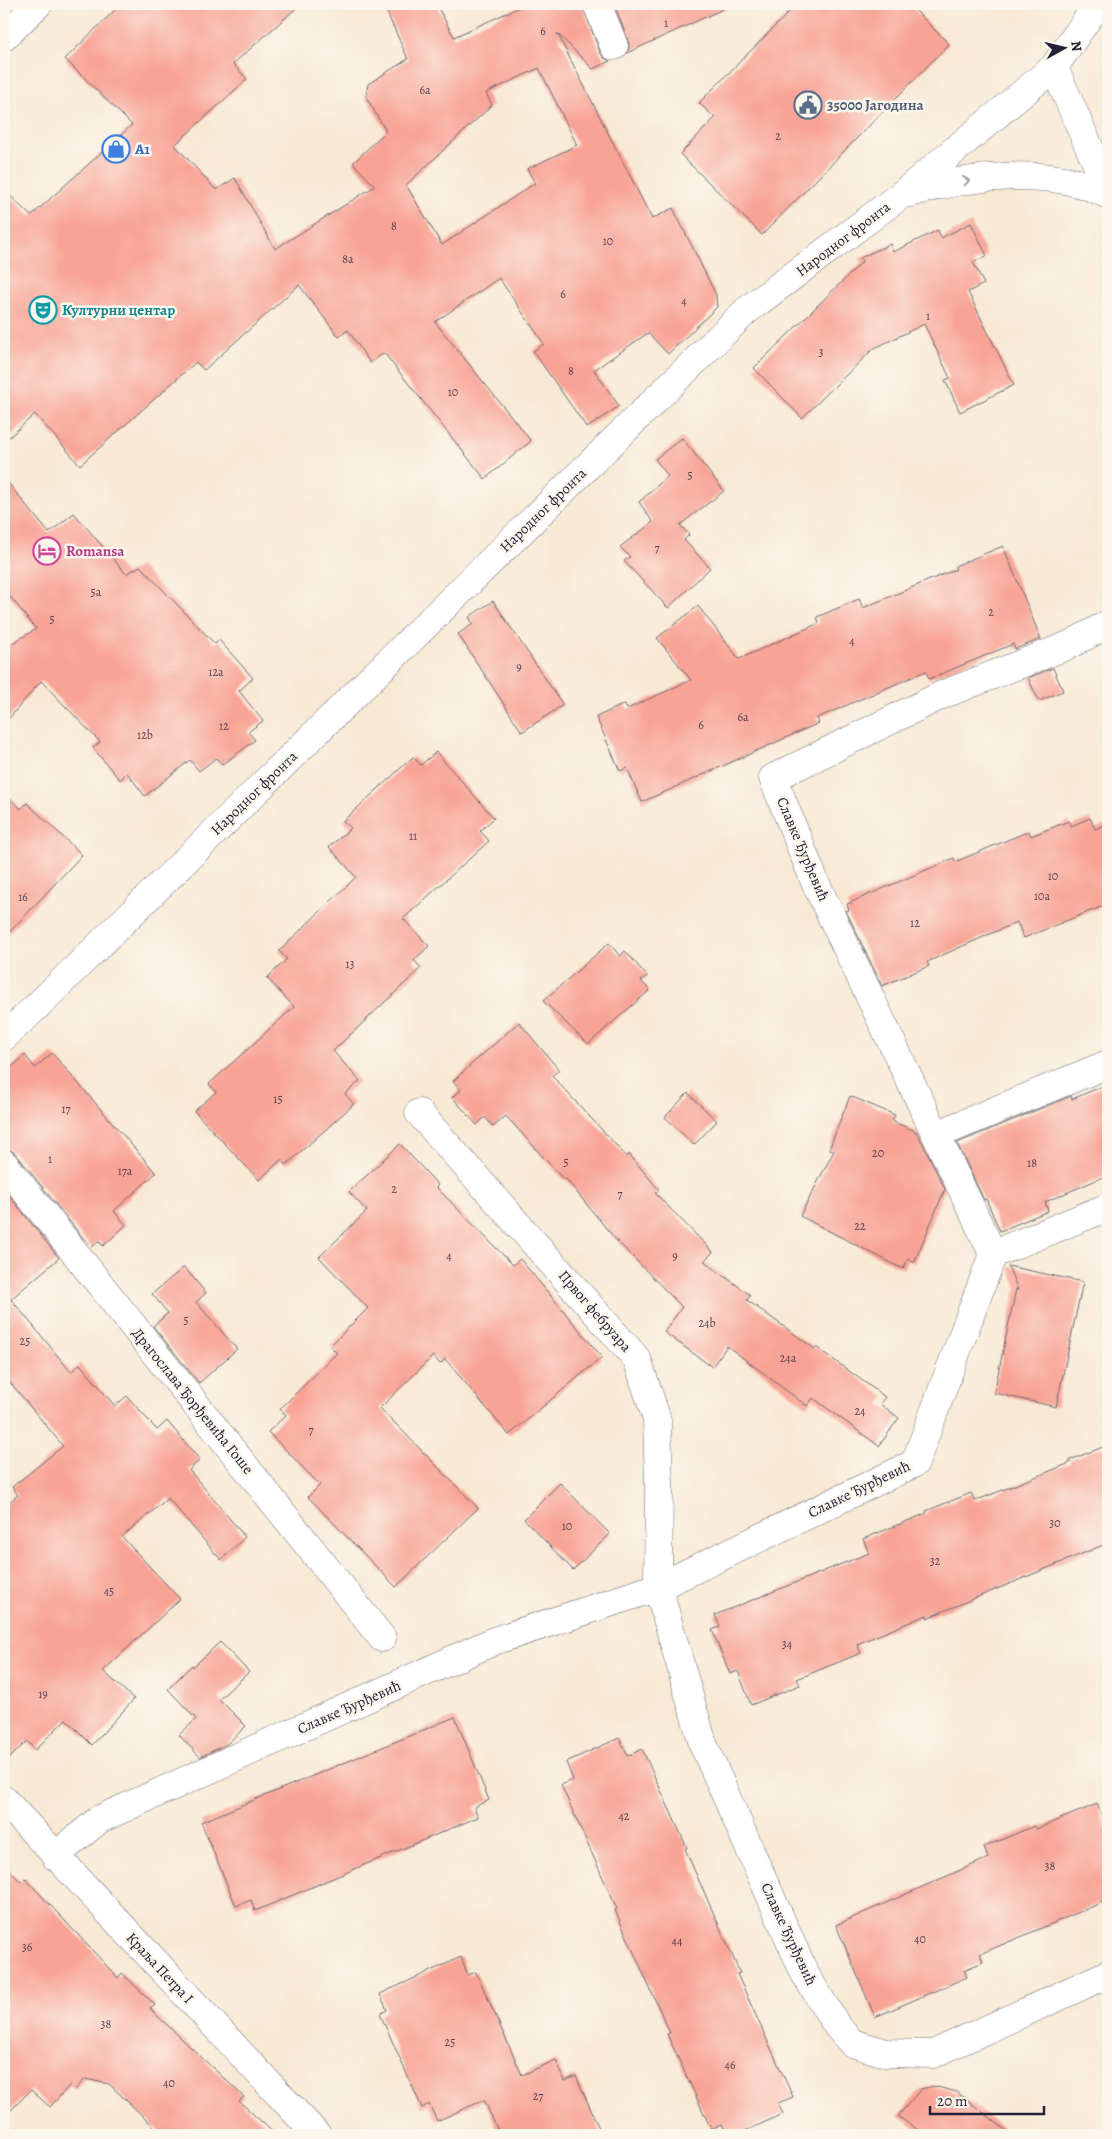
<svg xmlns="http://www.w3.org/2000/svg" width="1112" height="2139" viewBox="0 0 1112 2139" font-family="Alegreya,serif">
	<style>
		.building { fill: #f8a395; fill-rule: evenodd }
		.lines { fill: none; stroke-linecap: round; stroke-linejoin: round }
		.minor-casing { stroke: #6d6871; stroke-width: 29 }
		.minor { stroke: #fff; stroke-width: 28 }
		.oneway { stroke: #9c9ca7 }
		.labels { text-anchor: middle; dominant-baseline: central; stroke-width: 5; stroke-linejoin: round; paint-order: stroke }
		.number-label { font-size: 12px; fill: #584252 }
		.service-label { font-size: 15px; font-weight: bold; fill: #4e5e75; stroke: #fbf7ec; text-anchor: start }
		.shop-label { font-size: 15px; font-weight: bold; fill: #366cbe; stroke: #fbf7ec; text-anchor: start }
		.street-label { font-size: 15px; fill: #22223b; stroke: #fbf7ec }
		.culture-label { font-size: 15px; font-weight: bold; fill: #0d838f; stroke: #fbf7ec; text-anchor: start }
		.hotel-label { font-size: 15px; font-weight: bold; fill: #b23c85; stroke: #fbf7ec; text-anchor: start }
	</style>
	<rect width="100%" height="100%" fill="#fbf7ec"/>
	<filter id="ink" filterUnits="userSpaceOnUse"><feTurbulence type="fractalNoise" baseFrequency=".02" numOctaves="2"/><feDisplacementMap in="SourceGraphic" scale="10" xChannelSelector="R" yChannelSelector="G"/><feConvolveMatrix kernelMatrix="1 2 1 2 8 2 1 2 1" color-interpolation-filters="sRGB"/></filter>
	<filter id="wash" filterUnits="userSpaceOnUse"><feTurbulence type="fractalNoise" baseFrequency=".0096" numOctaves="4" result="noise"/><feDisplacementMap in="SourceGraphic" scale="20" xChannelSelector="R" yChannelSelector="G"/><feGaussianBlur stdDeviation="1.12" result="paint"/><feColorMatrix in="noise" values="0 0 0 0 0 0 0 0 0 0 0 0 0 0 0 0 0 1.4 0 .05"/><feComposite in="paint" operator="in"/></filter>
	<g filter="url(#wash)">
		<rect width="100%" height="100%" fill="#f8e9d5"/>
		<g id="blocks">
			<path class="building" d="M121,4H301L233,64L247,79L175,145L216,190L235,178L275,249L375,186L353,163L386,131L366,97L368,84L408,59L383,4H436L454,37L526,4H582L600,52L604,58L610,61L593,69L557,33L652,219L673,208L716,295L717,307L668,354L648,333L594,370L619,406L587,428L533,351L544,344L499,278L435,322L531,441L485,479L384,353L370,363L348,330L339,337L299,285L204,370L196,362L80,465L35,414L4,442V190L31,216L132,125L65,59ZM539,68L577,145L527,169L535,183L442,245L406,185L492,105L486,93Z
				M614,4H734L627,53L629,48L628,40Z
				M797,4H909L949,44L762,235L680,154L715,118L699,103Z
				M971,223L987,256L973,262L984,284L968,292L1014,385L960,412L945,380L950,378L924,324L873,349L802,418L754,368L862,262L860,258L890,244L893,252L938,230L941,238Z
				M682,438L724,491L680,525L689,535L684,540L710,568L668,608L624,561L630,557L620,547L653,522L639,502L668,476L655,459Z
				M4,478L49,533L74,513L126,574L140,566L215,644L219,640L253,678L239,691L263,721L248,732L255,740L222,765L216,758L199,771L190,760L145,796L127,773L120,780L93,748L100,742L41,681L4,724V648L36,629L4,589Z
				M1003,546L1041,639L1015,649L1013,644L929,679L926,671L817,718L819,723L642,802L627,768L620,771L596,717L625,704L627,709L691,680L657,638L698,606L739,659L819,623L817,617L859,599L863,608L956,569L955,566Z
				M493,601L563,705L522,732L458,634L473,624L469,617Z
				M1053,668L1063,691L1039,701L1028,678Z
				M436,752L494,818L480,831L489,841L403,919L429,946L414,960L421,968L333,1051L360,1081L345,1094L354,1104L286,1165L282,1159L259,1180L194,1111L216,1092L209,1084L294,1007L267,978L287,959L279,951L356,877L329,847L351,828L343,821L413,757L421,765Z
				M4,793L21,809L27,803L82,855L4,938Z
				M1090,818L1095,829L1108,824V904L1024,938L1017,922L927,962L929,966L882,986L846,911L849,910L847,904L954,858L955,862L1029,831L1031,836L1069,821L1071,826Z
				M609,943L620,956L625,951L647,976L641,981L650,990L588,1044L543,1001Z
				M519,1022L559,1070L552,1076L627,1157L629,1154L659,1190L655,1193L713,1252L704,1261L750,1295L747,1300L815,1349L816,1347L885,1397L880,1404L899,1418L879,1446L813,1398L807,1406L727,1346L712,1367L664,1332L682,1307L615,1239L566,1179L564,1180L506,1116L493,1127L485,1117L477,1125L452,1097L461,1090L453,1081Z
				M52,1053L156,1173L114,1211L126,1225L103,1246L99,1241L92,1247L83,1238L16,1154L10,1150L4,1149V1074L25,1055L35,1068Z
				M1108,1084V1175L1045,1202L1048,1211L1000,1231L986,1199L984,1200L957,1143L1071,1096L1072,1099Z
				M688,1093L717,1121L694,1145L665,1117Z
				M850,1096L895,1115L892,1121L917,1132L945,1189L914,1263L908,1259L903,1269L800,1216L834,1151L829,1149Z
				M400,1144L438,1185L436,1187L513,1265L520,1259L602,1357L509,1435L445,1359L440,1364L433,1356L380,1408L478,1508L396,1587L308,1497L320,1485L268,1432L286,1415L280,1409L337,1353L330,1346L368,1308L319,1257L367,1211L349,1192Z
				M4,1189L59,1258L11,1299L71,1372L80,1364L115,1406L127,1396L157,1430L167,1421L200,1460L189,1470L245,1537L221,1560L168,1498L122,1537L180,1599L103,1671L134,1699L92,1745L66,1719L35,1750L27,1741L4,1764V1506L18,1495L12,1487L63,1446L4,1375Z
				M1008,1266L1083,1282L1056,1407L994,1393L1016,1289L1018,1290Z
				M184,1267L206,1293L196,1302L237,1349L199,1383L153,1326L168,1313L152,1294Z
				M1108,1445V1543L927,1618V1615L857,1644L861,1653L797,1679L800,1685L751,1705L738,1671L730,1674L712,1630L720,1627L715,1615L869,1553L863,1539L927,1513L926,1511L971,1493L975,1501L1070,1463V1460Z
				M560,1483L610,1534L573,1570L524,1519Z
				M220,1642L249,1672L219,1699L246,1726L227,1744L200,1757L179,1735L196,1719L168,1689L192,1665L193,1667Z
				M455,1717L489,1800L474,1807L478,1817L255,1911L251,1900L236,1906L201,1822Z
				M619,1738L628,1756L642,1749L687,1848L685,1849L740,1973L737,1974L793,2097L778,2103L783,2114L736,2135H727L722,2124L711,2129L667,2034L670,2033L615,1910L617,1909L561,1785L573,1780L566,1762Z
				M1097,1804L1108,1832V1900L980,1954L983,1962L964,1970L967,1977L875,2017L836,1925L988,1858L984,1847L1034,1826L1036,1829Z
				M4,1865L21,1882L25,1878L118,1978L122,1973L155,2005L150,2009L244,2097L239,2101L276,2135H163L109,2084L85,2079L75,2090L70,2085L50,2107L31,2090L4,2117Z
				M461,1957L468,1975L476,1972L522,2075L556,2060L565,2081L576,2076L602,2135H500L484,2100L437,2121L429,2104L422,2108L380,2014L387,2010L380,1994Z
				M933,2086L957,2092L1012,2135H925L898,2116L921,2089Z"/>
		</g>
	</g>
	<g filter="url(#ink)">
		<use href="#blocks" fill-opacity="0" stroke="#6d6871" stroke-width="1"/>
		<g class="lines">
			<g class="minor-casing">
				<path id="minor" d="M597,4L614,46
					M4,37L38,4
					M1054,67L1108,190
					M910,193C968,176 1054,165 1108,195
					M4,1037L35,1008L746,311L901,195L1054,67L1098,4
					M419,1113L637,1359L657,1420L659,1485L658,1587L703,1744L805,1974L837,2026L852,2043L886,2053L933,2054L1108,1974
					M936,1135L1108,1064
					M4,1164L382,1638
					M993,1254L815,882L773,778L942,695L1069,645L1108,624
					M4,1800L317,2135
					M55,1856L100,1819L494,1641L658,1587L915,1463L993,1254L1108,1207"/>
			</g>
			<use href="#minor" class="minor"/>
		</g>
		<defs><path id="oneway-chevron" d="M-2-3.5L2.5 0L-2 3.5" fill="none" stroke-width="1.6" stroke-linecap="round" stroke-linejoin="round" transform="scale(1.25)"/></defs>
		<use class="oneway" href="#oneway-chevron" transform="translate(966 181) rotate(-7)"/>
	</g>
	<defs>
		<g id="civic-ring" transform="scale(1.4375)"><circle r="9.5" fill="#fbf7ec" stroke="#5c6f8a" stroke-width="1.5"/><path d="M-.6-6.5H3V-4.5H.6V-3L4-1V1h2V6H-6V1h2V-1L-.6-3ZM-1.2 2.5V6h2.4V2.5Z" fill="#5c6f8a"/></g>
		<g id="shop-ring" transform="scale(1.4375)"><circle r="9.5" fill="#fbf7ec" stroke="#3f7fe0" stroke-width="1.5"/><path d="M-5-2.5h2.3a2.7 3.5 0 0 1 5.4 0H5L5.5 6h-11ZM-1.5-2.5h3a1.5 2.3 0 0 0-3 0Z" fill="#3f7fe0"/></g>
		<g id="theatre-ring" transform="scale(1.4375)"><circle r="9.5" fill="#fbf7ec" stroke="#0f9aa8" stroke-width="1.5"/><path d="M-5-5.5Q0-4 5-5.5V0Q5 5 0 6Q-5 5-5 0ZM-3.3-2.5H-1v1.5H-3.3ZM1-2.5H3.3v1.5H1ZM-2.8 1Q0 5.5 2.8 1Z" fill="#0f9aa8"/></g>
		<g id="hotel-ring" transform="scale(1.4375)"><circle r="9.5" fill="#fbf7ec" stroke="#d1479c" stroke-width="1.5"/><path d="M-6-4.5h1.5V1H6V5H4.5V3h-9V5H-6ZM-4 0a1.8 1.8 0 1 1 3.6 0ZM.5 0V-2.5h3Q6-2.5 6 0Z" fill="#d1479c"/></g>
	</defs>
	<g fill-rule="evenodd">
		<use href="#civic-ring" x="808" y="105"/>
		<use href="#shop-ring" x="116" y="149"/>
		<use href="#theatre-ring" x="43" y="310"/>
		<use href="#hotel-ring" x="47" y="551"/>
	</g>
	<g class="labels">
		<g class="number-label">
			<text x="666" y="23">1</text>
			<text x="543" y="31">6</text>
			<text x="425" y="90">6a</text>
			<text x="778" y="136">2</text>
			<text x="394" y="226">8</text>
			<text x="608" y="241">10</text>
			<text x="348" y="259">8a</text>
			<text x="563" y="294">6</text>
			<text x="684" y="301">4</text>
			<text x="928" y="316">1</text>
			<text x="821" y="352">3</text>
			<text x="571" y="371">8</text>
			<text x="453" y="392">10</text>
			<text x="690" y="475">5</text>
			<text x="657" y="548">7</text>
			<text x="96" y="592">5a</text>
			<text x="991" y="612">2</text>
			<text x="52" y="619">5</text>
			<text x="852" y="641">4</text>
			<text x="519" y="667">9</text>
			<text x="216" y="672">12a</text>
			<text x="743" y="717">6a</text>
			<text x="701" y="725">6</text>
			<text x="224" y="726">12</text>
			<text x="145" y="735">12b</text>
			<text x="413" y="836">11</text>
			<text x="1053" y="876">10</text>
			<text x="1042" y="896">10a</text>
			<text x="23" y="897">16</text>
			<text x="915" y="923">12</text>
			<text x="350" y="964">13</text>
			<text x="278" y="1099">15</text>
			<text x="66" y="1109">17</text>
			<text x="878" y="1153">20</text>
			<text x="50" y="1159">1</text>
			<text x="566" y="1162">5</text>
			<text x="1032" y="1163">18</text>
			<text x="125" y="1171">17a</text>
			<text x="394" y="1189">2</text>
			<text x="620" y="1194">7</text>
			<text x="860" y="1226">22</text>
			<text x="449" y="1256">4</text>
			<text x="675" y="1256">9</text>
			<text x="186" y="1320">5</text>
			<text x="707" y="1323">24b</text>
			<text x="25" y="1341">25</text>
			<text x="788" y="1358">24a</text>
			<text x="860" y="1411">24</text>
			<text x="311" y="1430">7</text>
			<text x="1055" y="1523">30</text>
			<text x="567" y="1526">10</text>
			<text x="935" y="1561">32</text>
			<text x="109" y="1591">45</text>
			<text x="787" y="1644">34</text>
			<text x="43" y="1694">19</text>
			<text x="624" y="1816">42</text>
			<text x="1050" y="1866">38</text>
			<text x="920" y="1939">40</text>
			<text x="677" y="1941">44</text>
			<text x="27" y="1947">36</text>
			<text x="106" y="2024">38</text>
			<text x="450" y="2042">25</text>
			<text x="730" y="2065">46</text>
			<text x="169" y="2083">40</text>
			<text x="538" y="2096">27</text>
		</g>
		<g class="service-label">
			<text x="827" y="105">35000 Јагодина</text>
		</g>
		<g class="shop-label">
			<text x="135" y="149">A1</text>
		</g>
		<g class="street-label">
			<text transform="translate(843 239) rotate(-37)">Народног фронта</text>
			<text transform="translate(543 510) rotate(-44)">Народног фронта</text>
			<text transform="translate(254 793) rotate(-44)">Народног фронта</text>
			<text transform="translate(803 849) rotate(67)">Славке Ђурђевић</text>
			<text transform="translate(595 1311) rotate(49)">Првог фебруара</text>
			<text transform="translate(193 1401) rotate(51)">Драгослава Ђорђевића Гоше</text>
			<text transform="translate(859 1489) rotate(-26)">Славке Ђурђевић</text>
			<text transform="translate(349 1707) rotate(-24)">Славке Ђурђевић</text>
			<text transform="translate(789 1934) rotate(65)">Славке Ђурђевић</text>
			<text transform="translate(160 1968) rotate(47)">Краља Петра I</text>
		</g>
		<g class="culture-label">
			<text x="62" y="310">Културни центар</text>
		</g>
		<g class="hotel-label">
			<text x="66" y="551">Romansa</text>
		</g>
	</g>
	<rect width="1112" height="2139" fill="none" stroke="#fbf7ec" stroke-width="20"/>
	<g transform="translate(1064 48) rotate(82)" stroke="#fbf7ec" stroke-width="4" paint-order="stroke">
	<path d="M0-4L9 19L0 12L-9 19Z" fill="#22223b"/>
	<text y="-8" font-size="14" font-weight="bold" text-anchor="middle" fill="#22223b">N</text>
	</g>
	<path d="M930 2106v8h114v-8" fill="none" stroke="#22223b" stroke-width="2.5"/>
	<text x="937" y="2106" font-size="15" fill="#22223b" stroke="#fbf7ec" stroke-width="4" paint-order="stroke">20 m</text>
</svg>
